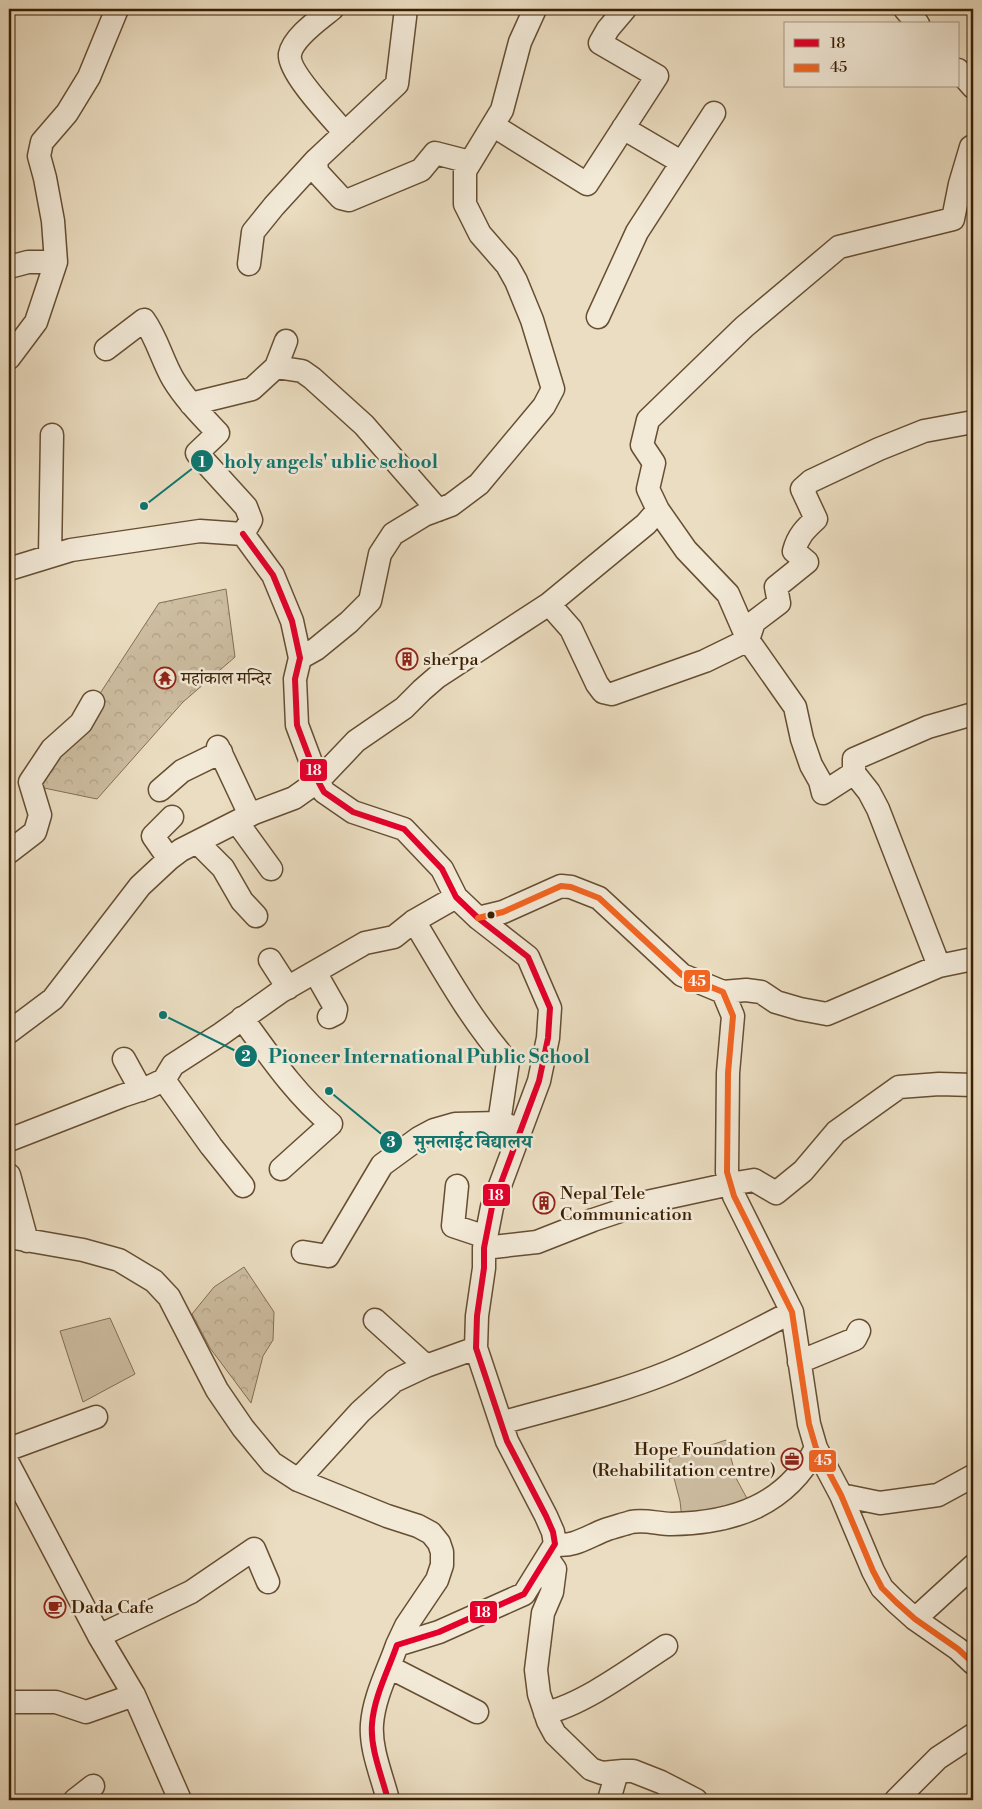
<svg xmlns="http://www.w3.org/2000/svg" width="982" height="1809" viewBox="0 0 982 1809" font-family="'Libre Bodoni','Noto Serif Devanagari',serif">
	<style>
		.green { fill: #cdbda1; stroke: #846e52 }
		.forest { fill: url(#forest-crowns); stroke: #846e52 }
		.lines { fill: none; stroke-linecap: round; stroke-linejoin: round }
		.minor-casing { stroke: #664e32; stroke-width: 25 }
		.minor { stroke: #f2e9d7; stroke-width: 22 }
		.bus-1-casing { stroke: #f2e9d7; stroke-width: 10 }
		.bus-2-casing { stroke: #f2e9d7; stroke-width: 10 }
		.bus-1 { stroke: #e4002b; stroke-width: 6 }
		.bus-2 { stroke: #f26522; stroke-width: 6 }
		.bus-dot { fill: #3a1f02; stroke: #f2e9d7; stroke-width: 2 }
		.labels { text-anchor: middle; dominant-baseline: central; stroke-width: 5; stroke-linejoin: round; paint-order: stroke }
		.poi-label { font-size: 18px; fill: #3a1f02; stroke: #f2e9d7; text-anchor: start }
		.leader { fill: none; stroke: #0f766e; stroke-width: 2 }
		.callout-dot { fill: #0f766e; stroke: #f2e9d7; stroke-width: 2 }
		.mark-label { font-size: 15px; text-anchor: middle; font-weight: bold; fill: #fff }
		.callout-label { font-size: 19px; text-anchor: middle; font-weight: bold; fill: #0f766e; stroke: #f2e9d7; stroke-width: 5; stroke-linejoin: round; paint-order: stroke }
		.line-badge { stroke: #f2e9d7; stroke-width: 2 }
		.badge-label { font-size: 14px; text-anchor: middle; font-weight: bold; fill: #fff }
	</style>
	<defs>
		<pattern id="forest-crowns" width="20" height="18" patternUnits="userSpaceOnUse" patternTransform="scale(1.25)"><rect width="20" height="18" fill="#cdbda1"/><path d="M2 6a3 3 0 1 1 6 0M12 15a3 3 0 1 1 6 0" fill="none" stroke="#b1a289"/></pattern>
	</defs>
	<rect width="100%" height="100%" fill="#ebddc1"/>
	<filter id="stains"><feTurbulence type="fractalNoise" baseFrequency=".004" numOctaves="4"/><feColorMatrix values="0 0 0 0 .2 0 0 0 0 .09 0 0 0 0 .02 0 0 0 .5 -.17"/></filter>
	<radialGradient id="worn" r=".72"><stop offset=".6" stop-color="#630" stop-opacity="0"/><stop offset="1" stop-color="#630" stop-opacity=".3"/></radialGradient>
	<path class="green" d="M110,1318L135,1374L83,1402L60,1331Z
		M726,1440L737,1480L750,1504L682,1519L680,1501L669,1459Z"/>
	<path class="forest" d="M226,589L235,657L183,702L97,799L39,787L159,603Z
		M244,1267L274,1312L273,1340L263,1356L251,1403L210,1348L192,1314L214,1287Z"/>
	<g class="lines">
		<g class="minor-casing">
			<path id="minor" d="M332,9C320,19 293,37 290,54C287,71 333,119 345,133
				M406,9L397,84L316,160L317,172L341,198L349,200L421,170L435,153L470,162
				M905,9L918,24
				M958,70L973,87
				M494,126L587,184L657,76L600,43L608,29L625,9
				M623,128L681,162
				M249,264L253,232L274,206L316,160
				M9,267L28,262H56
				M598,317L637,232L714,113
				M106,349L144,320C157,338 162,360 173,379C185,399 202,416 218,433L197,453L246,507L251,520L243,534
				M9,358L36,322L56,262L53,221L45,178L39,156L42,142L67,113L89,77L117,9
				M276,367L302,371L312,378L364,425L438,510
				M191,404L252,389L276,367L286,341
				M658,510L686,550L728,594L748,640L795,707L802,739L811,765L820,781L823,793L854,773L869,792L878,809L939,966
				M243,534L273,575L292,621L300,658L295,679L297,725L318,781L324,792L353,812L404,829L442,869L456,897L478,918L528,957L550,1008L548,1038L539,1081L492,1207L484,1248V1268L477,1316L476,1348L507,1441L546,1516L553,1532L555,1544L524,1594L439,1632L397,1645C388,1671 374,1697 372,1724C370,1749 382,1776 388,1800
				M50,556L52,435
				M9,569L71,550L200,531L243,534
				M549,604L571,629L597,684L603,692L612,694L705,661L748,640L754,622L779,603L776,587L807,562L794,551C798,536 805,529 816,519L802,489L811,481L879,449L924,431L973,422
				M300,658L316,649L349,622L370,601L380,554L393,534L424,515L451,505L479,484L544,406L553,389L532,320L516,281L507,265L480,234L465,204V171L502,110L520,42L535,9
				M218,747L250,815
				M854,773V759L928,727L973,714
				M160,790L182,771L221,752
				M237,822L271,869
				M197,842L223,868L242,901L256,916
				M9,852L35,832L40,815L30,782L52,749L81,723L93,702
				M169,859L153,836L172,817
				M478,918L503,912L561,886L571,887L599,898L682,975L723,992L733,1016L728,1073L727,1172L734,1196L792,1312L809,1424L816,1448L841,1495L873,1571L882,1588L896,1602L915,1619L958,1649L973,1663
				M414,921C443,969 470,1019 508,1062L499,1123
				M270,960L288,988
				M315,972L336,1009L335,1014L329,1017
				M723,992L746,990L761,992L776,1002L800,1009L827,1014L939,966L973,959
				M242,1018C269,1055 295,1094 331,1124L281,1169
				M9,1032L53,999L140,886L169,859L181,850L254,813L294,798L318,781L356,741L404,708L422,690L437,677L549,604L646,524L658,510L648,489L654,463L642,445L648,420L744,327L839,247L953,219L960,184L971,147L973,146
				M124,1059L141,1090
				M164,1080L211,1146L243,1186
				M9,1140L122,1096L149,1087L164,1080L173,1065L221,1034L280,992L365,943L394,937L414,921L456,897
				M9,1175L27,1241
				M457,1186L453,1226L486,1237
				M9,1237L83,1250L119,1260L154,1281L169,1297L217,1390L243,1428L272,1463L298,1480L387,1516L418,1526L431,1533L439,1543L442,1552V1565L437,1580L406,1626L397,1645
				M484,1248L537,1242L593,1220L647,1202L730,1184L754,1180L776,1193L803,1171L836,1132L899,1087L939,1084L973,1085
				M303,1252L328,1256L382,1165L419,1138L434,1130L455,1124L499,1123L521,1129
				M375,1320L426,1366
				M799,1362L855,1339L859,1331
				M501,1423C557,1407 615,1394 669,1372C711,1355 752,1332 792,1312
				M9,1449L96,1417
				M9,1465L99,1636L134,1695L180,1800
				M298,1480L360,1412L394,1381L426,1366L476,1348
				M841,1495L880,1503L938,1495L973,1476
				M555,1544C573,1548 589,1536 605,1530C613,1527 622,1525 631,1522C645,1519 658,1524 672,1524C734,1523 786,1505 816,1448
				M547,1558L555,1569L552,1592L543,1613L536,1670L539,1694L548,1721L555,1734L591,1769L602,1773L623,1771H633L661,1782L696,1800
				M915,1619L973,1566
				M99,1636L191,1592L254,1549L268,1582
				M389,1667L477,1712
				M9,1702H56L86,1712L134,1695
				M545,1713C583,1705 632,1668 666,1646
				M75,1800L93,1786
				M609,1800L617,1772
				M896,1800L938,1758L973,1735"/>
		</g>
		<use href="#minor" class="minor"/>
		<g class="bus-1-casing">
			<path id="bus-1" d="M243,534L273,575L292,621L300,658L295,679L297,725L318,781L324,792L353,812L404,829L442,869L456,897L478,918L528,957L550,1008L548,1038L539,1081L492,1207L484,1248V1268L477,1316L476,1348L507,1441L546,1516L553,1532L555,1544L524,1594L439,1632L397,1645C388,1671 374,1697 372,1724C370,1749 382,1776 388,1800"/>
		</g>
		<g class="bus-2-casing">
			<path id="bus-2" d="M478,918L503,912L561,886L571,887L599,898L682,975L723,992L733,1016L728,1073L727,1172L734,1196L792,1312L809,1424L816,1448L841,1495L873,1571L882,1588L896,1602L915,1619L958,1649L973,1663"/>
		</g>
		<use href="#bus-1" class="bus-1"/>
		<use href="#bus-2" class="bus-2"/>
	</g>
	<defs>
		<g id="building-ring" transform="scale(1.125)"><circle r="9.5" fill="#f2e9d7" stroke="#8f2418" stroke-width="1.5"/><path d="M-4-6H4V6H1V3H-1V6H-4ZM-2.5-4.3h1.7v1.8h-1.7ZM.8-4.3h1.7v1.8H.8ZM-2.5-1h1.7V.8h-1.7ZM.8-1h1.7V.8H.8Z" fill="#8f2418"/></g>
		<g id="temple-ring" transform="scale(1.125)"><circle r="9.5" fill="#f2e9d7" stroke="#8f2418" stroke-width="1.5"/><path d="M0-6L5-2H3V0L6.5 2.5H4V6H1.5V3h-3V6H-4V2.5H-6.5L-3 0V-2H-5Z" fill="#8f2418"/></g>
		<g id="office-ring" transform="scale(1.125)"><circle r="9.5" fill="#f2e9d7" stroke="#8f2418" stroke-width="1.5"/><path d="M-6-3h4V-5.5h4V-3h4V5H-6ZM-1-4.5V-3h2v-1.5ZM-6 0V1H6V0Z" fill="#8f2418"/></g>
		<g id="cafe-ring" transform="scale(1.125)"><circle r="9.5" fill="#f2e9d7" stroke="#8f2418" stroke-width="1.5"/><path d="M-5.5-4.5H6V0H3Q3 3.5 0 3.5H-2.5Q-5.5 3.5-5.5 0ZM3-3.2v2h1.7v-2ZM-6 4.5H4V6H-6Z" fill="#8f2418"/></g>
	</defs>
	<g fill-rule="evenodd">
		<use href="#building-ring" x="407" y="659"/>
		<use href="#temple-ring" x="165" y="678"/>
		<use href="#building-ring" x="544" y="1203"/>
		<use href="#office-ring" x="792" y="1459"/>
		<use href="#cafe-ring" x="55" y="1607"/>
	</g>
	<circle class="bus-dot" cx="491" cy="915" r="4.5"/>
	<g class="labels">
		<g class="poi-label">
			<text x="423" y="659">sherpa</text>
			<text x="181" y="678">महांकाल मन्दिर</text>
			<text x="560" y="1193">Nepal Tele<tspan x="560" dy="21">Communication</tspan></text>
			<text x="776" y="1449" text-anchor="end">Hope Foundation<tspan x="776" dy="21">(Rehabilitation centre)</tspan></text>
			<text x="71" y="1607">Dada Cafe</text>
		</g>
	</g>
	<path class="leader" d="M144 506L202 461M163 1015L246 1056M329 1091L391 1142"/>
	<g class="callout-dot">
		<circle cx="144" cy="506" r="5"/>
		<circle cx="163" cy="1015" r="5"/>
		<circle cx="329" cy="1091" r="5"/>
		<circle cx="202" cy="461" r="12"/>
		<circle cx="246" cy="1056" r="12"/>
		<circle cx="391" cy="1142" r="12"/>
	</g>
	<g class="mark-label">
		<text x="202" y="467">1</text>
		<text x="246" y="1061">2</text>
		<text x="391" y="1147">3</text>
	</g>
	<g class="callout-label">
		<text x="331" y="468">holy angels' ublic school</text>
		<text x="429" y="1063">Pioneer International Public School</text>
		<text x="473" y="1148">मुनलाईट विद्यालय</text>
	</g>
	<g class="line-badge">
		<rect x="299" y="758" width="29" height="24" rx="5" fill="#e4002b"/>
		<rect x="683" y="969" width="28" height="24" rx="5" fill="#f26522"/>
		<rect x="482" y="1183" width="29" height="24" rx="5" fill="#e4002b"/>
		<rect x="808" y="1449" width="29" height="24" rx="5" fill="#f26522"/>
		<rect x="469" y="1600" width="29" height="24" rx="5" fill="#e4002b"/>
	</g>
	<g class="badge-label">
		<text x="314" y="775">18</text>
		<text x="697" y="986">45</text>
		<text x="496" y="1200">18</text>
		<text x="823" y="1465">45</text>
		<text x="483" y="1617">18</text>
	</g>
	<rect width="982" height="1809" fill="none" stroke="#ebddc1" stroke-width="30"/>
	<rect x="10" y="10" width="962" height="1789" fill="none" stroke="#3a1f02" stroke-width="2.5"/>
	<rect x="15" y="15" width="952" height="1779" fill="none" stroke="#3a1f02"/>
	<rect x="784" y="22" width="175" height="65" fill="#f2e9d7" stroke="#a89882"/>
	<rect x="794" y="39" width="25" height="8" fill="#e4002b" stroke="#a89882"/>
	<text x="830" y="48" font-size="15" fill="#3a1f02">18</text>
	<rect x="794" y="64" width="25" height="8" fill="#f26522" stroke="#a89882"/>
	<text x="830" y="72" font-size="15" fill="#3a1f02">45</text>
	<rect width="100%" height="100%" filter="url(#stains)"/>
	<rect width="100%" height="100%" fill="url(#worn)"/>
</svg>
